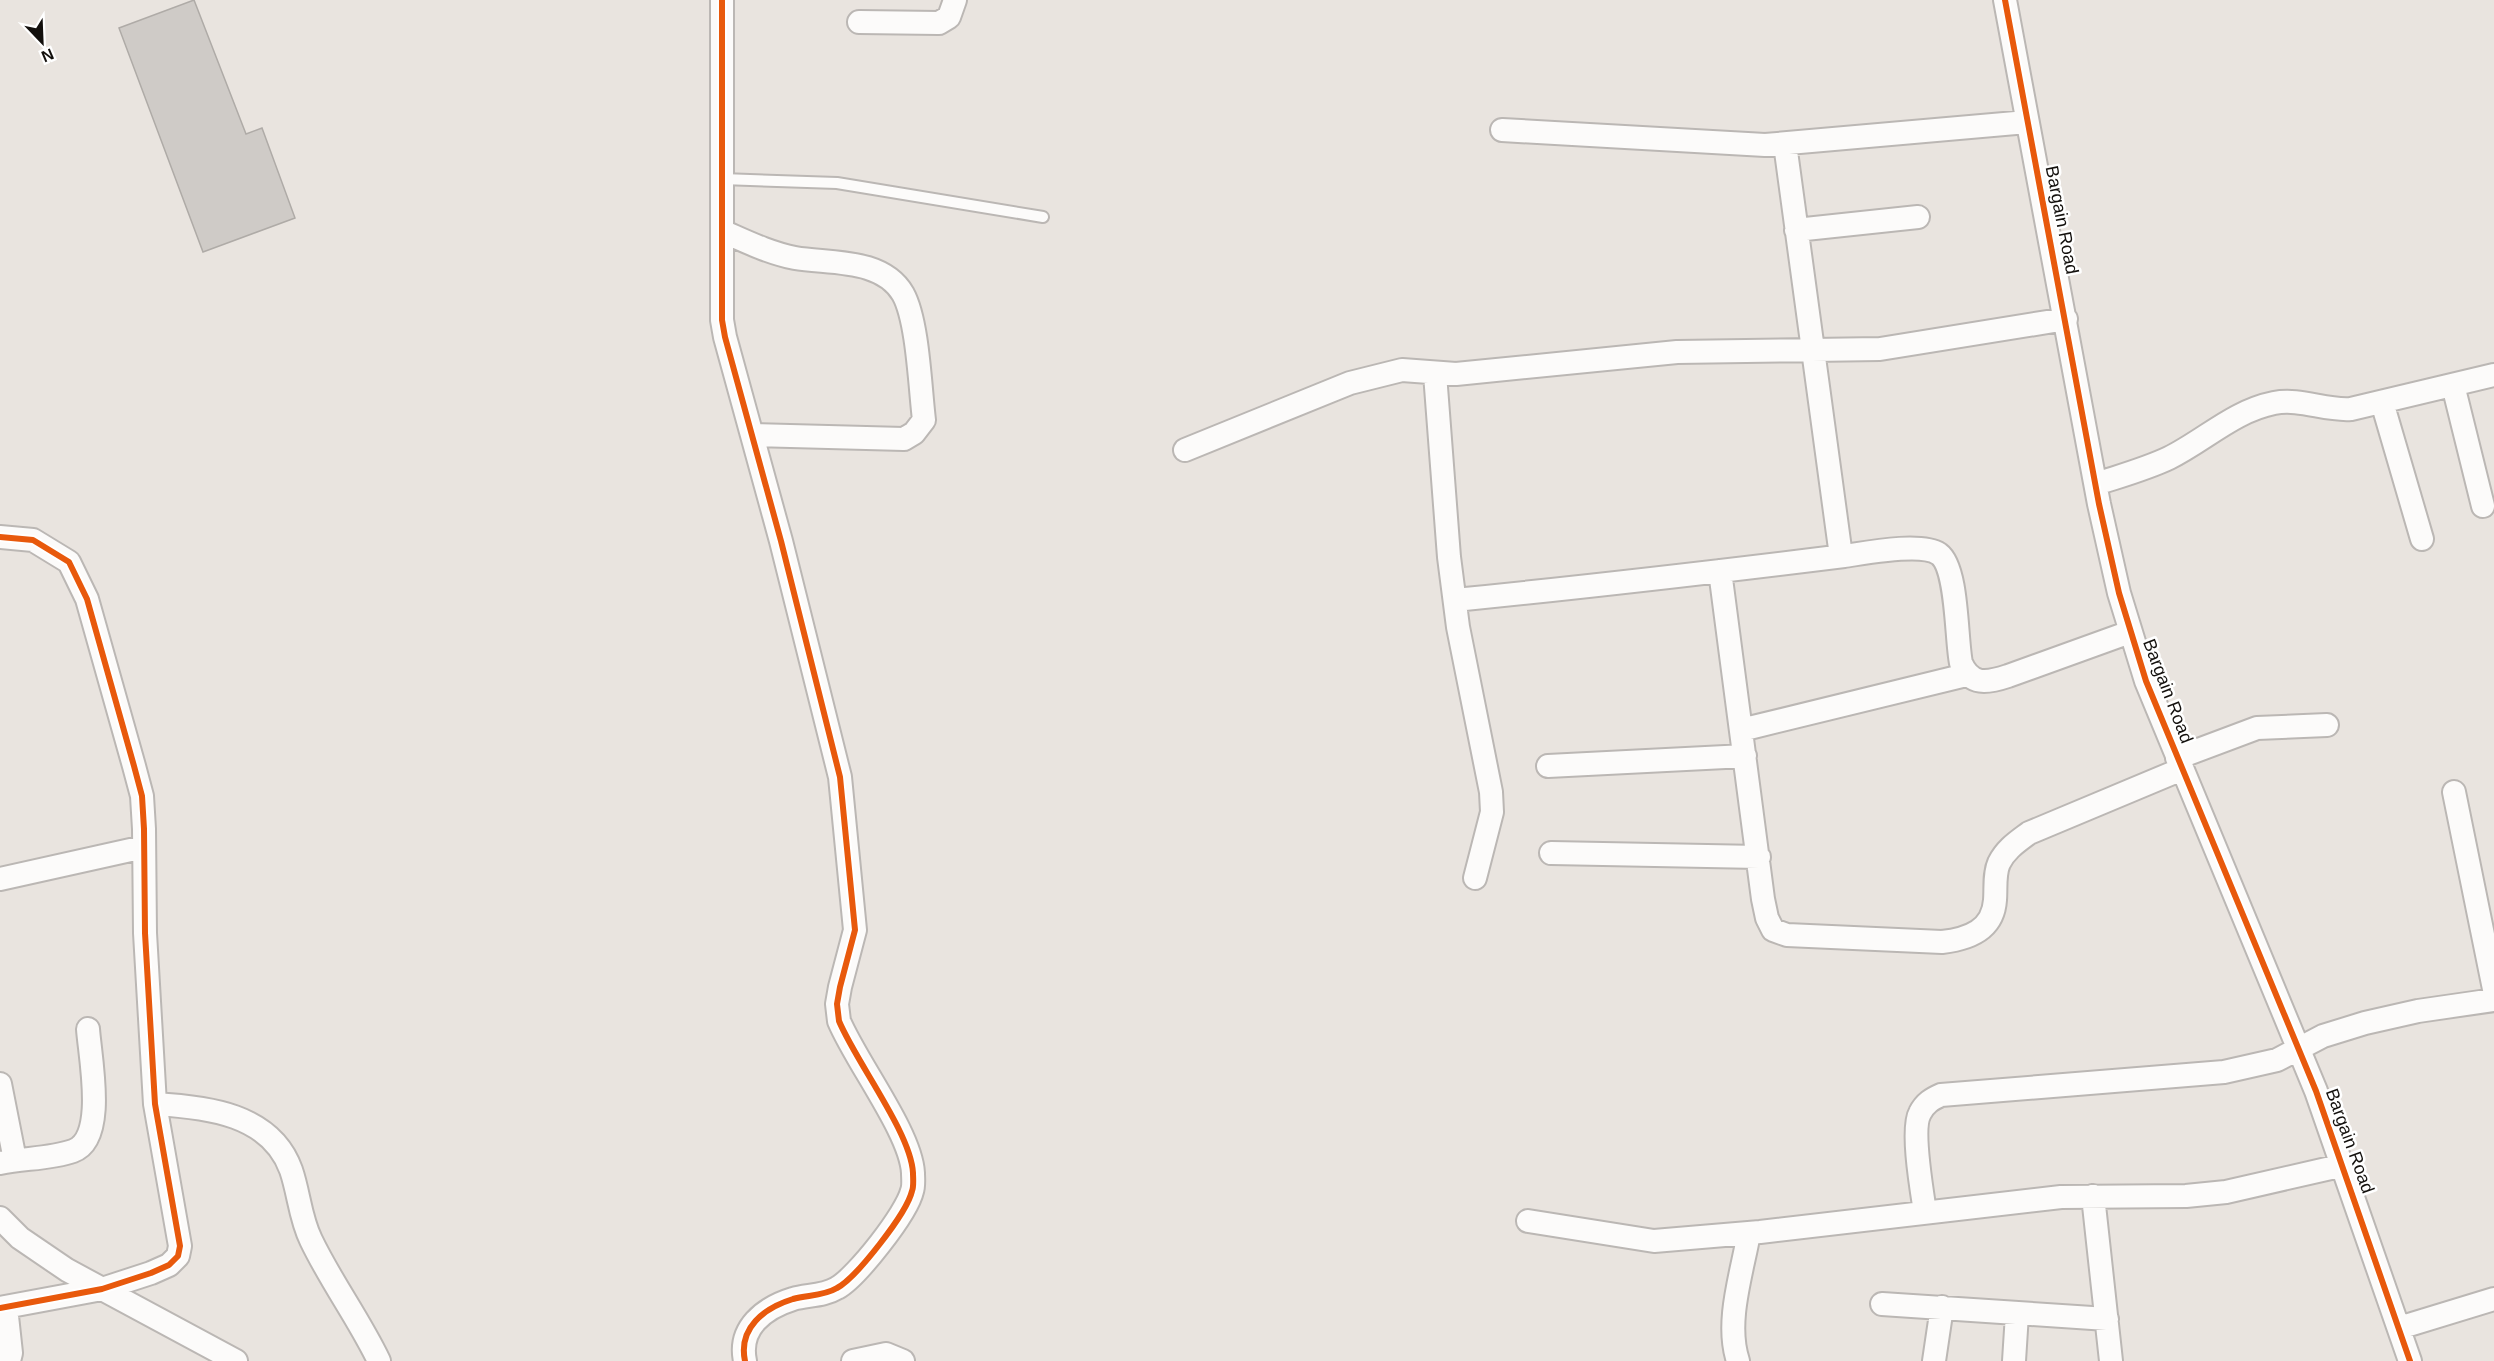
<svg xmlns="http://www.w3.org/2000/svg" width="2494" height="1361" viewBox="0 0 2494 1361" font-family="Arial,sans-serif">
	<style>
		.building { fill: #cfcbc7; stroke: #afaba7; stroke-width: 1.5 }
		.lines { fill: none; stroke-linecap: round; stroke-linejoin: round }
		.service-casing { stroke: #bbb7b4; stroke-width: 14 }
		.minor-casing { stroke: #bbb7b4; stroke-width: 26 }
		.service { stroke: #fcfbfa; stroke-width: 10 }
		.minor { stroke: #fcfbfa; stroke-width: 22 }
		.cycleway-casing { stroke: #fff; stroke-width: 10 }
		.cycleway { stroke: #e8590c; stroke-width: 6 }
		.labels { text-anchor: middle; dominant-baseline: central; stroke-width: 5; stroke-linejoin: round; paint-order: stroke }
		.street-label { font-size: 18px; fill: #13100d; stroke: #fff }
	</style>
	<rect width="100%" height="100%" fill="#e9e4df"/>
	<path class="building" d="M194,0L246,134L262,128L295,218L203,252L119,28Z"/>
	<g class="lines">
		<g class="service-casing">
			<path id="service" d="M722,179L837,183L1043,217"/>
		</g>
		<g class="minor-casing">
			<path id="minor" d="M722,0V320L725,337L781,541L840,777L855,930L840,987L837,1004L839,1021C856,1062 911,1133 913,1173C913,1178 914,1186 912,1191C907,1213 856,1278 837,1288C824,1296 807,1295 793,1299C764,1308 738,1328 745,1361
				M2005,0L2099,504L2119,593L2146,681L2316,1091L2410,1361
				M859,22L939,23L949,17L955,0
				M1502,130L1765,145L2027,122
				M1785,144L1841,556
				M1796,230L1918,217
				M722,231C745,241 769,253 795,258C830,264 882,258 903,294C918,321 920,388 924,420L914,433L904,439L752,435
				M1435,374L1449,557L1458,627L1491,792L1492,812L1475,878
				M2453,385L2483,506
				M2382,402L2422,539
				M1185,450L1350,383L1402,370L1456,374L1677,352L1880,349L2066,319
				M2096,484C2120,476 2146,469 2169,458C2205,440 2234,411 2274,403C2301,398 2325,411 2351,409L2494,375
				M0,537L33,540L69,562L87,599L134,766L142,796L144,829L145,933L155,1104L180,1246L178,1256L169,1265L151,1273L102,1289L0,1308
				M1720,571L1763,899L1767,918L1773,930L1787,935L1942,942C1969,939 1993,930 1995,900C1996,888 1994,874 1999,863C2006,849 2017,842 2029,833L2182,769
				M1455,600C1585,587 1715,572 1844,556C1865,553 1921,542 1939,554C1958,568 1956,639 1961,663C1971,686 1987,683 2008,676L2130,632
				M1741,730L1966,675
				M2177,758L2257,728L2327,725
				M1548,766L1745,756
				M2454,792L2494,989
				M1551,853L1759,857
				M0,879L144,847
				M0,1084L15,1160
				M155,1104C207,1107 271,1114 291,1170C299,1193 300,1218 311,1240C331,1282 359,1319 379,1361
				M0,1163C24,1158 50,1159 73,1151C107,1139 90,1058 88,1029
				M2093,1196L2111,1361
				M1925,1212C1922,1192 1911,1129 1920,1113C1925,1103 1932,1099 1941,1095L2224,1072L2277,1060L2323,1036L2365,1023L2418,1011L2494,1000
				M0,1218L20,1238L67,1270L236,1361
				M1528,1221L1654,1241L1760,1232L2061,1197L2186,1196L2226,1192L2344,1165
				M1882,1304L2107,1319
				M6,1307L11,1353L9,1361
				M2399,1328L2494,1299
				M853,1361L886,1354L903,1361
				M1738,1361C1725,1322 1742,1273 1749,1233
				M1934,1361L1942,1307
				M2014,1361L2017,1314"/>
		</g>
		<use href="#service" class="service"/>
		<use href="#minor" class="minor"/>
		<g class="cycleway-casing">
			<path id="cycleway" d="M722,0V320L725,337L781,541L840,777L855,930L840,987L837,1004L839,1021C856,1062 911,1133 913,1173C913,1178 914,1186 912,1191C907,1213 856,1278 837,1288C824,1296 807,1295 793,1299C764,1308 738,1328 745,1361
				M2005,0L2099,504L2119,593L2146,681L2316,1091L2410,1361
				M0,537L33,540L69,562L87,599L134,766L142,796L144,829L145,933L155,1104L180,1246L178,1256L169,1265L151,1273L102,1289L0,1308"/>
		</g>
		<use href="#cycleway" class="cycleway"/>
	</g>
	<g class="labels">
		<g class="street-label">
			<text transform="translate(2062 220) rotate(79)">Bargain Road</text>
			<text transform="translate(2168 691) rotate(69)">Bargain Road</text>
			<text transform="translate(2350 1141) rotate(70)">Bargain Road</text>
		</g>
	</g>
	<g transform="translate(42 42) rotate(157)" stroke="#ffffff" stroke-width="4.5" paint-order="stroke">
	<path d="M0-4.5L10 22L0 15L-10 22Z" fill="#13100d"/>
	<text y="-9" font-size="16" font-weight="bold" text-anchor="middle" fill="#13100d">N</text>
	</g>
</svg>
